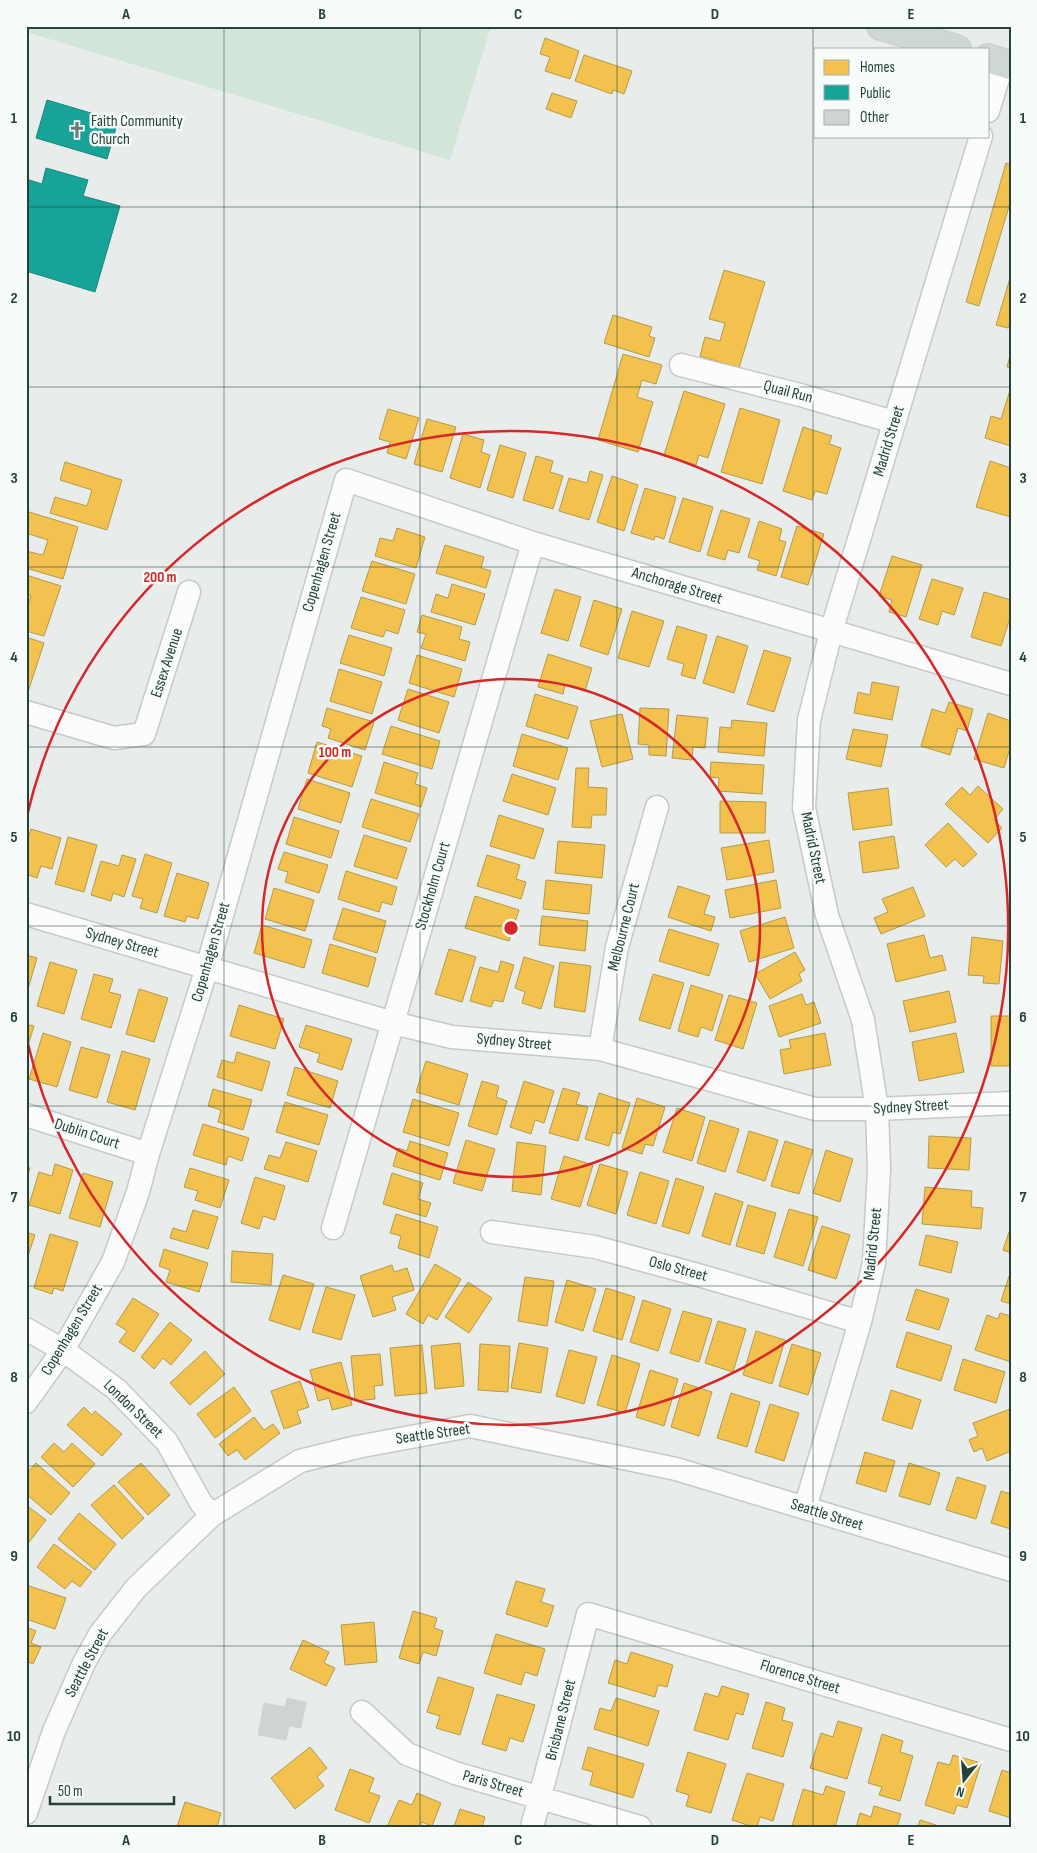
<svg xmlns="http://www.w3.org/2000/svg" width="1037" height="1853" viewBox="0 0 1037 1853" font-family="'Sofia Sans Condensed',sans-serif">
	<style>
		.green { fill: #d1e6d8 }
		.homes { fill: #f2c14e; stroke: #b49b48 }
		.public { fill: #17a398; stroke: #1b867c }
		.building { fill: #cfd4d2; stroke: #d1d6d4 }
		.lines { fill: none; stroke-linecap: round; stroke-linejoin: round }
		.minor-casing { stroke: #c5cac8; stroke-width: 25 }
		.major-casing { stroke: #c3ccc9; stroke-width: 30 }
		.minor { stroke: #fcfcfc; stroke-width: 22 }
		.major { stroke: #cfd7d5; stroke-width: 28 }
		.grid { fill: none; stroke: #24423a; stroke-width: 1; stroke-opacity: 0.55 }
		.ring { fill: none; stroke: #d62828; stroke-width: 2.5 }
		.labels { text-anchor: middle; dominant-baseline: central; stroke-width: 5; stroke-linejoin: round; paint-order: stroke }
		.poi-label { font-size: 16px; fill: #24423a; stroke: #f7fbf9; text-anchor: start }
		.street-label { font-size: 16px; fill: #24423a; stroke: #f7fbf9 }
		.centre { fill: #d62828; stroke: #f7fbf9; stroke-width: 2.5 }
		.ring-label { font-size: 15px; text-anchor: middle; font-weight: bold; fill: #d62828; stroke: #f7fbf9; stroke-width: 5; stroke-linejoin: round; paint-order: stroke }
		.neatline { fill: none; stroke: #24423a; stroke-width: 2 }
		.grid-label { font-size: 16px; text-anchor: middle; font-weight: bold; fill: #24423a }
	</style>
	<rect width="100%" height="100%" fill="#e8edeb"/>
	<path class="green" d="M26,26H491L450,160L26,32Z"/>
	<path class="homes" d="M545,38L579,51L570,79L545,71L550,57L540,54Z
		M584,55L632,71L624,94L613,90L612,94L575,81Z
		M552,93L577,101L571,118L546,109Z
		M1006,163L1011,165V200L979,306L966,302Z
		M724,270L765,282L739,368L700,356L705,337L720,341L725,323L709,319Z
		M1011,275V321L1008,328L996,325Z
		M613,315L652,327L649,336L655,338L649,357L604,343Z
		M1011,352V368L1007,367Z
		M623,354L662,365L656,384L642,380L637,397L653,402L638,452L598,440Z
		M1011,387V446L985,438L991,416L1001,419Z
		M684,391L725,404L708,458L699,455L696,465L664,455Z
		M740,408L780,420L762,484L721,472Z
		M388,409L419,418L406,459L387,453L390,442L379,439Z
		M427,419L456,427L442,472L414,464Z
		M803,427L832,436L829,444L841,448L827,494L815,491L812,500L783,491Z
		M463,434L484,440L481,452L490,455L480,488L450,478Z
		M500,445L526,453L513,498L487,490Z
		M536,456L553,461L550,472L563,476L553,509L523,500Z
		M990,461L1011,468V517L976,507Z
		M65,462L122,480L107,530L50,513L55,497L87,506L92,490L60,480Z
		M590,471L603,475L589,520L559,511L569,478L587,483Z
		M612,476L638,485L624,531L597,522Z
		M645,488L676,497L664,539L655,536L654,540L631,533Z
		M683,498L713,507L700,552L669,542Z
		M721,510L750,519L739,553L728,550L725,560L707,555Z
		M26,511L78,527L63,579L26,568V551L43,555L48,540L26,533Z
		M759,521L782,529L779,540L786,542L776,576L757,570L760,561L748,557Z
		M797,526L824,534L808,585L781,577Z
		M397,528L425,537L416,568L375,556L380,538L393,541Z
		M445,545L484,557L481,568L491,571L486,588L436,573Z
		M892,556L922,565L906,617L889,612L892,600L879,596Z
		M372,561L415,574L406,604L362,591Z
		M26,575L61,586L44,636L26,631V610L31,596L26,594Z
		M932,579L963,588L954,615L942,611L938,625L919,619Z
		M452,584L485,594L475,625L431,612L436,594L448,598Z
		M555,589L581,597L568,641L541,633Z
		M984,592L1011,600V615L1001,646L971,637Z
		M361,597L405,610L398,634L386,630L383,637L351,628Z
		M594,600L622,609L608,655L580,646Z
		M632,611L664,621L649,667L618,658Z
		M422,615L462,627L459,639L470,642L465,661L421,648L426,634L417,632Z
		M677,626L707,635L695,679L681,675L684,664L667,659Z
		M349,635L392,648L384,676L340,663Z
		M717,636L748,646L734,693L703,683Z
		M26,637L44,643L27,695H26Z
		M764,650L791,658L774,712L747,704Z
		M548,654L592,668L585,691L565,685L563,694L538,687Z
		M417,655L462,669L454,697L409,683Z
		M339,669L382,682L372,714L330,701Z
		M872,682L899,687L892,720L854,713L858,692L870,695Z
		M408,689L449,702L439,733L398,720Z
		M535,694L578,707L568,739L526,726Z
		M949,702L973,709L967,731L958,728L950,755L921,746L932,709L945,713Z
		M327,708L374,722L365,750L328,738L331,729L322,726Z
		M640,708L669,709L666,756L649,755V745L638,744Z
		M988,713L1011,721V745L1004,768L974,759Z
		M622,714L633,759L602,767L590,721Z
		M677,715L708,718L705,748L693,747L692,760L672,758Z
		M732,720L767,723L764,756L718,752L720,727L731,728Z
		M391,726L440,741L432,769L382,754Z
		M853,729L888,735L881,767L846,759Z
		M522,734L568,748L558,780L513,766Z
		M317,742L362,756L352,787L308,773Z
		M384,762L418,773L415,784L427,788L421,807L375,793Z
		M711,762L764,765L762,794L718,791L719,778L710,777Z
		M576,768H589L588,787L607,788L606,815H592L591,828L572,827Z
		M512,774L556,788L548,815L503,801Z
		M307,779L350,793L341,823L298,809Z
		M978,786L1003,809L994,820L1002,828L988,843L945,804L962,787L970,795Z
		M888,788L892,825L853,830L848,793Z
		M371,799L419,814L410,842L362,827Z
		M720,801L766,802L765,833H720Z
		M499,815L544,829L534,859L490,846Z
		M294,817L339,831L331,858L286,844Z
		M948,823L977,854L963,867L955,859L946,867L925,845Z
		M31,829L61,838L52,869L41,866L37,878L26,874V845Z
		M364,835L407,848L397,879L354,866Z
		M894,836L899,868L863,873L859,842Z
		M68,837L97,845L84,892L55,884Z
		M769,840L774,872L727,880L721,848Z
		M558,841L605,845L602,878L555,873Z
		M284,852L328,865L319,893L285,882L288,872L278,869Z
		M145,854L172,863L157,913L140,908L143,899L132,896Z
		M122,855L136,859L124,897L113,893L111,901L91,895L101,861L119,866Z
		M487,855L520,865L516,879L526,882L521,899L477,886Z
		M346,871L397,887L392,905L382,902L379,912L338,899Z
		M177,873L209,883L198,919L187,916L185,922L164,916Z
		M546,880L592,885L589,914L543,909Z
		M776,880L781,908L730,918L725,890Z
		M678,886L710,896L704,914L715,917L711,931L668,917Z
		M913,887L925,916L881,934L874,918L888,912L882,899Z
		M274,888L314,900L305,931L265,919Z
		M475,896L519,910L509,941L465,928Z
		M343,908L386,921L377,953L333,939Z
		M542,916L588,921L585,951L539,945Z
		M785,917L794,948L749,962L740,931Z
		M262,925L312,940L304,968L254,953Z
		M669,929L719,944L709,976L659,961Z
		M924,935L930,958L942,955L946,970L896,982L887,944Z
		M972,937L1003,941L999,984L983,983L984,976L968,975Z
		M330,944L376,958L368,987L322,973Z
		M449,949L476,957L462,1002L435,994Z
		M795,952L805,970L799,974L802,981L770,999L755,974Z
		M26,955L37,958L26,996Z
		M524,957L554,966L541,1009L522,1003L525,992L515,988Z
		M501,961L514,965L503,1002L494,1000L491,1007L470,1001L480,967L498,972Z
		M50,962L77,970L64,1014L37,1006Z
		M560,962L591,966L585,1012L554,1007Z
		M94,974L113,979L109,992L121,995L111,1028L81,1019Z
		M653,974L684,983L670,1029L639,1020Z
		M691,985L723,995L712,1031L701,1027L698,1037L678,1031Z
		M139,989L168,998L154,1042L126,1034Z
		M949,991L956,1022L910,1032L903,1001Z
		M802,994L806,1005L814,1002L821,1023L779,1037L769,1006Z
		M729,995L757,1003L743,1049L715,1040Z
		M239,1005L284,1019L275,1049L230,1036Z
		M991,1016H1011V1066H991Z
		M26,1024L34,1026L26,1052Z
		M306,1025L352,1039L342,1070L317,1062L320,1054L299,1047Z
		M43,1033L71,1042L57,1087L29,1079Z
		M825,1033L831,1065L784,1074L780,1050L791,1048L789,1040Z
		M956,1033L964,1072L919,1081L912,1042Z
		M81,1047L110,1055L97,1098L69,1090Z
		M122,1051L150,1059L135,1110L107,1102Z
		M237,1052L270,1062L262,1091L217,1077L222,1060L234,1063Z
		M426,1061L468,1074L459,1105L416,1092Z
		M295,1067L338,1081L330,1108L287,1095Z
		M482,1081L499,1086L496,1097L507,1101L497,1135L468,1126Z
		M524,1081L554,1091L544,1123L535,1120L531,1134L510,1127Z
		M563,1088L580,1093L576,1104L588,1107L578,1141L549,1133Z
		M213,1089L252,1100L243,1130L218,1122L221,1110L208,1106Z
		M599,1093L630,1103L620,1134L613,1132L609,1146L585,1139Z
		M637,1098L665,1107L653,1146L645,1144L642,1154L622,1148Z
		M413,1099L459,1113L449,1146L403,1132Z
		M285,1102L328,1115L319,1145L276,1132Z
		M677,1108L705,1117L692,1161L663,1152Z
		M710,1120L739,1129L725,1172L697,1163Z
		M203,1124L249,1138L242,1161L228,1156L226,1165L193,1155Z
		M749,1131L778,1140L765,1181L737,1172Z
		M929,1136L971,1138L969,1170L928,1168Z
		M466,1140L495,1149L482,1191L453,1183Z
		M410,1141L448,1153L440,1180L393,1166L398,1148L407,1151Z
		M785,1141L813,1150L799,1194L771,1186Z
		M286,1142L317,1151L308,1182L264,1169L269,1155L280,1158Z
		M517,1142L546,1146L541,1195L512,1191Z
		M826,1150L853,1159L840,1202L813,1193Z
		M564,1156L593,1165L580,1207L551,1199Z
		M55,1164L73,1170L60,1214L29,1205L39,1172L52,1176Z
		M600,1164L628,1172L616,1214L587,1205Z
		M26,1167L30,1168L26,1182Z
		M190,1168L229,1180L220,1208L195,1200L198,1191L184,1187Z
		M640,1172L669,1181L656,1224L627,1215Z
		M83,1173L113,1182L100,1227L69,1218Z
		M392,1173L423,1183L418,1199L431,1203L426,1217L383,1204Z
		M255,1177L285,1186L275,1220L263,1216L259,1229L241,1223Z
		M676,1178L704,1187L689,1234L662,1226Z
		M925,1187L972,1191L971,1207L983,1208L981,1229L922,1224Z
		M715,1193L743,1202L730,1245L702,1236Z
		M748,1205L776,1213L764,1254L736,1246Z
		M789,1209L818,1217L803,1266L774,1257Z
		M193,1210L218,1217L208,1249L170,1238L173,1228L186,1232Z
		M396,1214L438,1227L429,1258L398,1248L401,1236L390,1233Z
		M822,1226L850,1235L836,1279L808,1270Z
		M26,1232L35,1235L26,1262Z
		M1009,1232H1011V1253L1003,1250Z
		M50,1234L78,1242L63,1291L54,1288L52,1294L34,1288Z
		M926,1235L958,1242L951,1273L919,1265Z
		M164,1249L208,1263L199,1292L166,1282L170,1270L159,1266Z
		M232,1251L273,1254L271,1285L231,1282Z
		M435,1264L461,1279L437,1320L428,1315L423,1324L406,1314Z
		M392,1265L394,1272L407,1268L414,1290L392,1297L396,1310L373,1317L360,1276Z
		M1011,1270V1304L1001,1301Z
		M283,1275L314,1284L300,1330L269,1320Z
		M525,1277L554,1281L547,1326L518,1321Z
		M567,1280L596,1289L583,1331L555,1322Z
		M468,1282L492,1298L469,1333L445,1317Z
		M326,1287L355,1295L341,1340L312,1332Z
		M606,1288L635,1297L622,1340L593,1331Z
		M916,1289L949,1299L939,1330L906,1320Z
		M133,1298L159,1314L134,1352L119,1342L127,1331L116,1324Z
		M643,1300L671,1309L658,1351L630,1342Z
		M683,1311L712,1319L699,1362L670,1353Z
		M1000,1313L1011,1316V1362L975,1350L987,1315L998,1319Z
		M718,1321L746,1329L733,1372L705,1363Z
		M170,1322L192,1340L171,1365L163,1358L154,1369L141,1357Z
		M756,1331L785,1340L772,1384L743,1375Z
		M907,1332L952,1346L941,1381L896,1367Z
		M460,1343L464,1386L435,1389L431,1346Z
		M519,1343L548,1348L541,1393L511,1388Z
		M480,1344L510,1346L508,1392L478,1390Z
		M792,1344L821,1353L808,1395L779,1386Z
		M422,1345L427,1393L395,1396L390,1348Z
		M569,1350L597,1357L584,1404L556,1396Z
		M205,1351L225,1374L190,1405L170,1383Z
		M380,1354L383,1385L374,1386L375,1399L355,1401L351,1356Z
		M612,1355L640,1364L625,1413L597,1405Z
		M963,1359L1005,1372L996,1403L954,1390Z
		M341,1362L352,1405L332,1410L329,1398L318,1401L310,1370Z
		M650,1370L678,1379L664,1426L636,1417Z
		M300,1381L309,1407L297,1411L301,1423L284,1429L271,1391Z
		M684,1383L712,1392L699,1436L671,1427Z
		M234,1387L251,1411L215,1438L197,1414Z
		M891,1390L921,1400L912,1429L882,1420Z
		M731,1393L760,1402L747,1447L717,1438Z
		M770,1404L799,1413L784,1461L755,1452Z
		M84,1407L92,1415L95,1411L122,1434L102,1456L67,1425Z
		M1010,1409L1011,1451L987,1461L982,1448L974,1452L969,1440L978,1436L973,1423Z
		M254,1417L264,1430L273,1424L280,1433L245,1460L237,1450L228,1456L219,1444Z
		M54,1443L64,1452L72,1443L95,1464L73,1487L41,1457Z
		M865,1452L895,1461L886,1492L856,1483Z
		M36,1463L70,1493L51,1515L26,1494V1474Z
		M141,1463L170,1495L148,1515L118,1482Z
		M909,1463L940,1473L930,1505L899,1496Z
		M957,1477L986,1486L976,1519L946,1510Z
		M114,1485L144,1518L122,1539L91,1505Z
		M1001,1491L1011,1494V1529L991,1523Z
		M26,1505L46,1520L26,1546Z
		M79,1513L116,1544L95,1570L58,1539Z
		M54,1544L92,1572L80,1587L72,1581L65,1589L37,1567Z
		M516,1581L545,1589L541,1602L554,1606L547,1627L506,1614Z
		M26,1585L66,1598L55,1629L26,1619Z
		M413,1611L437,1618L434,1628L443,1631L436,1656L423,1652L419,1664L399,1658Z
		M374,1622L377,1662L345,1665L341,1625Z
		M26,1627L36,1631L31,1643L41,1647L33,1664L26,1661Z
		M496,1634L545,1649L537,1676L525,1672L521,1685L484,1673Z
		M303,1640L329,1652L324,1663L335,1668L326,1686L290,1669Z
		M631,1652L673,1665L667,1687L658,1685L655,1697L608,1683L615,1660L627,1664Z
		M438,1677L474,1688L460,1735L436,1728L440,1716L427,1712Z
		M722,1686L749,1694L743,1715L736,1713L728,1740L694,1730L705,1693L718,1697Z
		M497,1694L535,1705L523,1742L510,1738L506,1751L482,1744Z
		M616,1698L659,1711L648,1746L594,1729L600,1708L611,1711Z
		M766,1702L785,1708L782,1720L793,1723L783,1757L752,1748Z
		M838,1721L862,1728L847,1779L810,1768L821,1733L833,1737Z
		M882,1734L903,1741L900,1752L913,1756L900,1801L879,1795L882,1787L868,1783Z
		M310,1747L327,1768L317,1777L324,1786L295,1809L271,1778Z
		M588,1747L644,1764L633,1798L590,1785L593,1772L582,1769Z
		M688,1752L726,1764L711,1813L686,1806L689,1795L676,1791Z
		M953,1755L981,1763L967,1808L957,1805L954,1814L925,1805L938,1762L950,1765Z
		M350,1769L374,1778L369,1792L380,1796L369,1823L335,1810Z
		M1002,1770L1011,1773V1818L989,1811Z
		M747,1773L784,1784L773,1821L760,1817L757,1827H753L732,1820Z
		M826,1786L845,1792L835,1827L792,1826L803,1789L823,1795Z
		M417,1793L441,1803L432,1826L422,1822L420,1827H387L399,1800L412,1805Z
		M185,1802L221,1813L217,1827H177Z
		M874,1806L901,1814L897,1827H856L860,1813L871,1817Z
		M460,1809L485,1817L482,1827H454Z
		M920,1820L942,1827H918Z"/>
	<path class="public" d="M47,100L118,121L107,159L36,138Z
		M46,168L88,180L83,196L120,206L95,292L26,271V179L42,184Z"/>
	<path class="building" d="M287,1698L306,1702L301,1728L289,1726L286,1740L258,1735L264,1703L285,1707Z"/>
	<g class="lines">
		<g class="minor-casing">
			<path id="minor" d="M988,111L1003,62
				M681,365L800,395L894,422
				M26,712L114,738L144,734L189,592
				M26,914L393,1023L452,1037L600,1049L815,1109H877L1011,1103
				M600,1049L617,947L657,807
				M26,1115L148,1154
				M333,1228L533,543
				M492,1232L595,1247L698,1275L860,1322
				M26,1329L63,1350L116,1389L167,1442L201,1503L212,1515
				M26,1402L63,1350L113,1262L138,1192L148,1154L207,968L346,480L533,543L1011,684
				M805,1508L860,1322L874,1263L879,1169L877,1109L863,1020L827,915L804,808L809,720L831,632L981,136
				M362,1712L407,1754L455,1773L640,1827
				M26,1813L54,1731L84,1663L100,1634L136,1588L212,1515L300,1461L357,1447L470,1426L676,1469L1011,1570
				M532,1827L588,1614L1011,1740"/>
		</g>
		<g class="major-casing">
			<path id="major" d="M881,26L957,49
				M988,58L1011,65"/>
		</g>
		<use href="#minor" class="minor"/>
		<use href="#major" class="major"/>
	</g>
	<path class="grid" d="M224,26V1827M420,26V1827M617,26V1827M813,26V1827M26,207H1011M26,387H1011M26,567H1011M26,747H1011M26,926H1011M26,1106H1011M26,1286H1011M26,1466H1011M26,1646H1011"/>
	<g class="ring">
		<circle cx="511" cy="928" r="249"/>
		<path d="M27 816A497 497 0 1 1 27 1040"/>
	</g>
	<defs>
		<g id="church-bare" transform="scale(1.35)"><path d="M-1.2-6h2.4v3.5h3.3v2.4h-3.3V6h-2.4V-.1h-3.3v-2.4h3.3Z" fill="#697e78" stroke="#f7fbf9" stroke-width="2.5" paint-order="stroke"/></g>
	</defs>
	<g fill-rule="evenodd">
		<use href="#church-bare" x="77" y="130"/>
	</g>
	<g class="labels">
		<g class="poi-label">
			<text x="91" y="121">Faith Community<tspan x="91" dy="18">Church</tspan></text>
		</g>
		<g class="street-label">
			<text transform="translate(788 392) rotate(15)">Quail Run</text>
			<text transform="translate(889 441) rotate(-73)">Madrid Street</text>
			<text transform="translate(322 562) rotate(-74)">Copenhagen Street</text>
			<text transform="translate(677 586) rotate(17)">Anchorage Street</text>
			<text transform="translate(167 663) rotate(-72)">Essex Avenue</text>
			<text transform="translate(813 848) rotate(78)">Madrid Street</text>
			<text transform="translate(433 886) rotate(-74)">Stockholm Court</text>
			<text transform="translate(624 927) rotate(-76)">Melbourne Court</text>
			<text transform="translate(122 943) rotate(16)">Sydney Street</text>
			<text transform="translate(211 952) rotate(-74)">Copenhagen Street</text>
			<text transform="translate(514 1042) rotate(5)">Sydney Street</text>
			<text transform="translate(911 1107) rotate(-3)">Sydney Street</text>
			<text transform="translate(87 1134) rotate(18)">Dublin Court</text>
			<text transform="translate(873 1244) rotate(-84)">Madrid Street</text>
			<text transform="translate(678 1269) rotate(15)">Oslo Street</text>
			<text transform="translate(72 1330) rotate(-59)">Copenhagen Street</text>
			<text transform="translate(133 1409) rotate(44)">London Street</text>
			<text transform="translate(433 1434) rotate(-8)">Seattle Street</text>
			<text transform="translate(827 1515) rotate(17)">Seattle Street</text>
			<text transform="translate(87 1663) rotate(-62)">Seattle Street</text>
			<text transform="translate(800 1677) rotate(17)">Florence Street</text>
			<text transform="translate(561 1720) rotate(-76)">Brisbane Street</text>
			<text transform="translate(493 1784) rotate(16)">Paris Street</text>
		</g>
	</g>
	<circle cx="511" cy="928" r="8" class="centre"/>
	<g class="ring-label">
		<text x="160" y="582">200 m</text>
		<text x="335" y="757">100 m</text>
	</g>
	<rect width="1037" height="1853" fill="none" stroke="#f7fbf9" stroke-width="55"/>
	<rect x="814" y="48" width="175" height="90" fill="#f7fbf9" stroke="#a3b1ad"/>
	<rect x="824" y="60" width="25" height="15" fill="#f2c14e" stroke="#a3b1ad"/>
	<text x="860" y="72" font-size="15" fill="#24423a">Homes</text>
	<rect x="824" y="85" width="25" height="15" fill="#17a398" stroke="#a3b1ad"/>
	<text x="860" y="98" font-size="15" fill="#24423a">Public</text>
	<rect x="824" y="110" width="25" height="15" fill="#cfd4d2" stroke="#a3b1ad"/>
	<text x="860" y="122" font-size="15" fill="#24423a">Other</text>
	<g transform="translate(964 1780) rotate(197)" stroke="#f7fbf9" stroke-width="4" paint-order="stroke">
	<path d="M0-4L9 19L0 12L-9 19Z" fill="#24423a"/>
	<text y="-8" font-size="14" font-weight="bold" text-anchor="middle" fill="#24423a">N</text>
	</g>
	<path d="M50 1796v8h124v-8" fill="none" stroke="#24423a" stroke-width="2.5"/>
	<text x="58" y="1796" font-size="15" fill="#24423a" stroke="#f7fbf9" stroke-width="4" paint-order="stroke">50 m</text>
	<rect x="28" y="28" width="982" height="1798" class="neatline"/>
	<g class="grid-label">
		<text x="126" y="19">A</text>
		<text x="322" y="19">B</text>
		<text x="518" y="19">C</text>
		<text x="715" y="19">D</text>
		<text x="911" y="19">E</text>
		<text x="14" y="123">1</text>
		<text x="1023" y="123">1</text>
		<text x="14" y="303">2</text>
		<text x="1023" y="303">2</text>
		<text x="14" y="483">3</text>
		<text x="1023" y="483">3</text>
		<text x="14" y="662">4</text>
		<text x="1023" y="662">4</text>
		<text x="14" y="842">5</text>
		<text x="1023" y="842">5</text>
		<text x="14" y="1022">6</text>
		<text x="1023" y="1022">6</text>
		<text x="14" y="1202">7</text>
		<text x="1023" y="1202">7</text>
		<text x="14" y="1382">8</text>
		<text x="1023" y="1382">8</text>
		<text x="14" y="1561">9</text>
		<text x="1023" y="1561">9</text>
		<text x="14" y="1741">10</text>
		<text x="1023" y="1741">10</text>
		<text x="126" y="1845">A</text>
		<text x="322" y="1845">B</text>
		<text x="518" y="1845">C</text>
		<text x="715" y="1845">D</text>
		<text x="911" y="1845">E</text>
	</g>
</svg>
